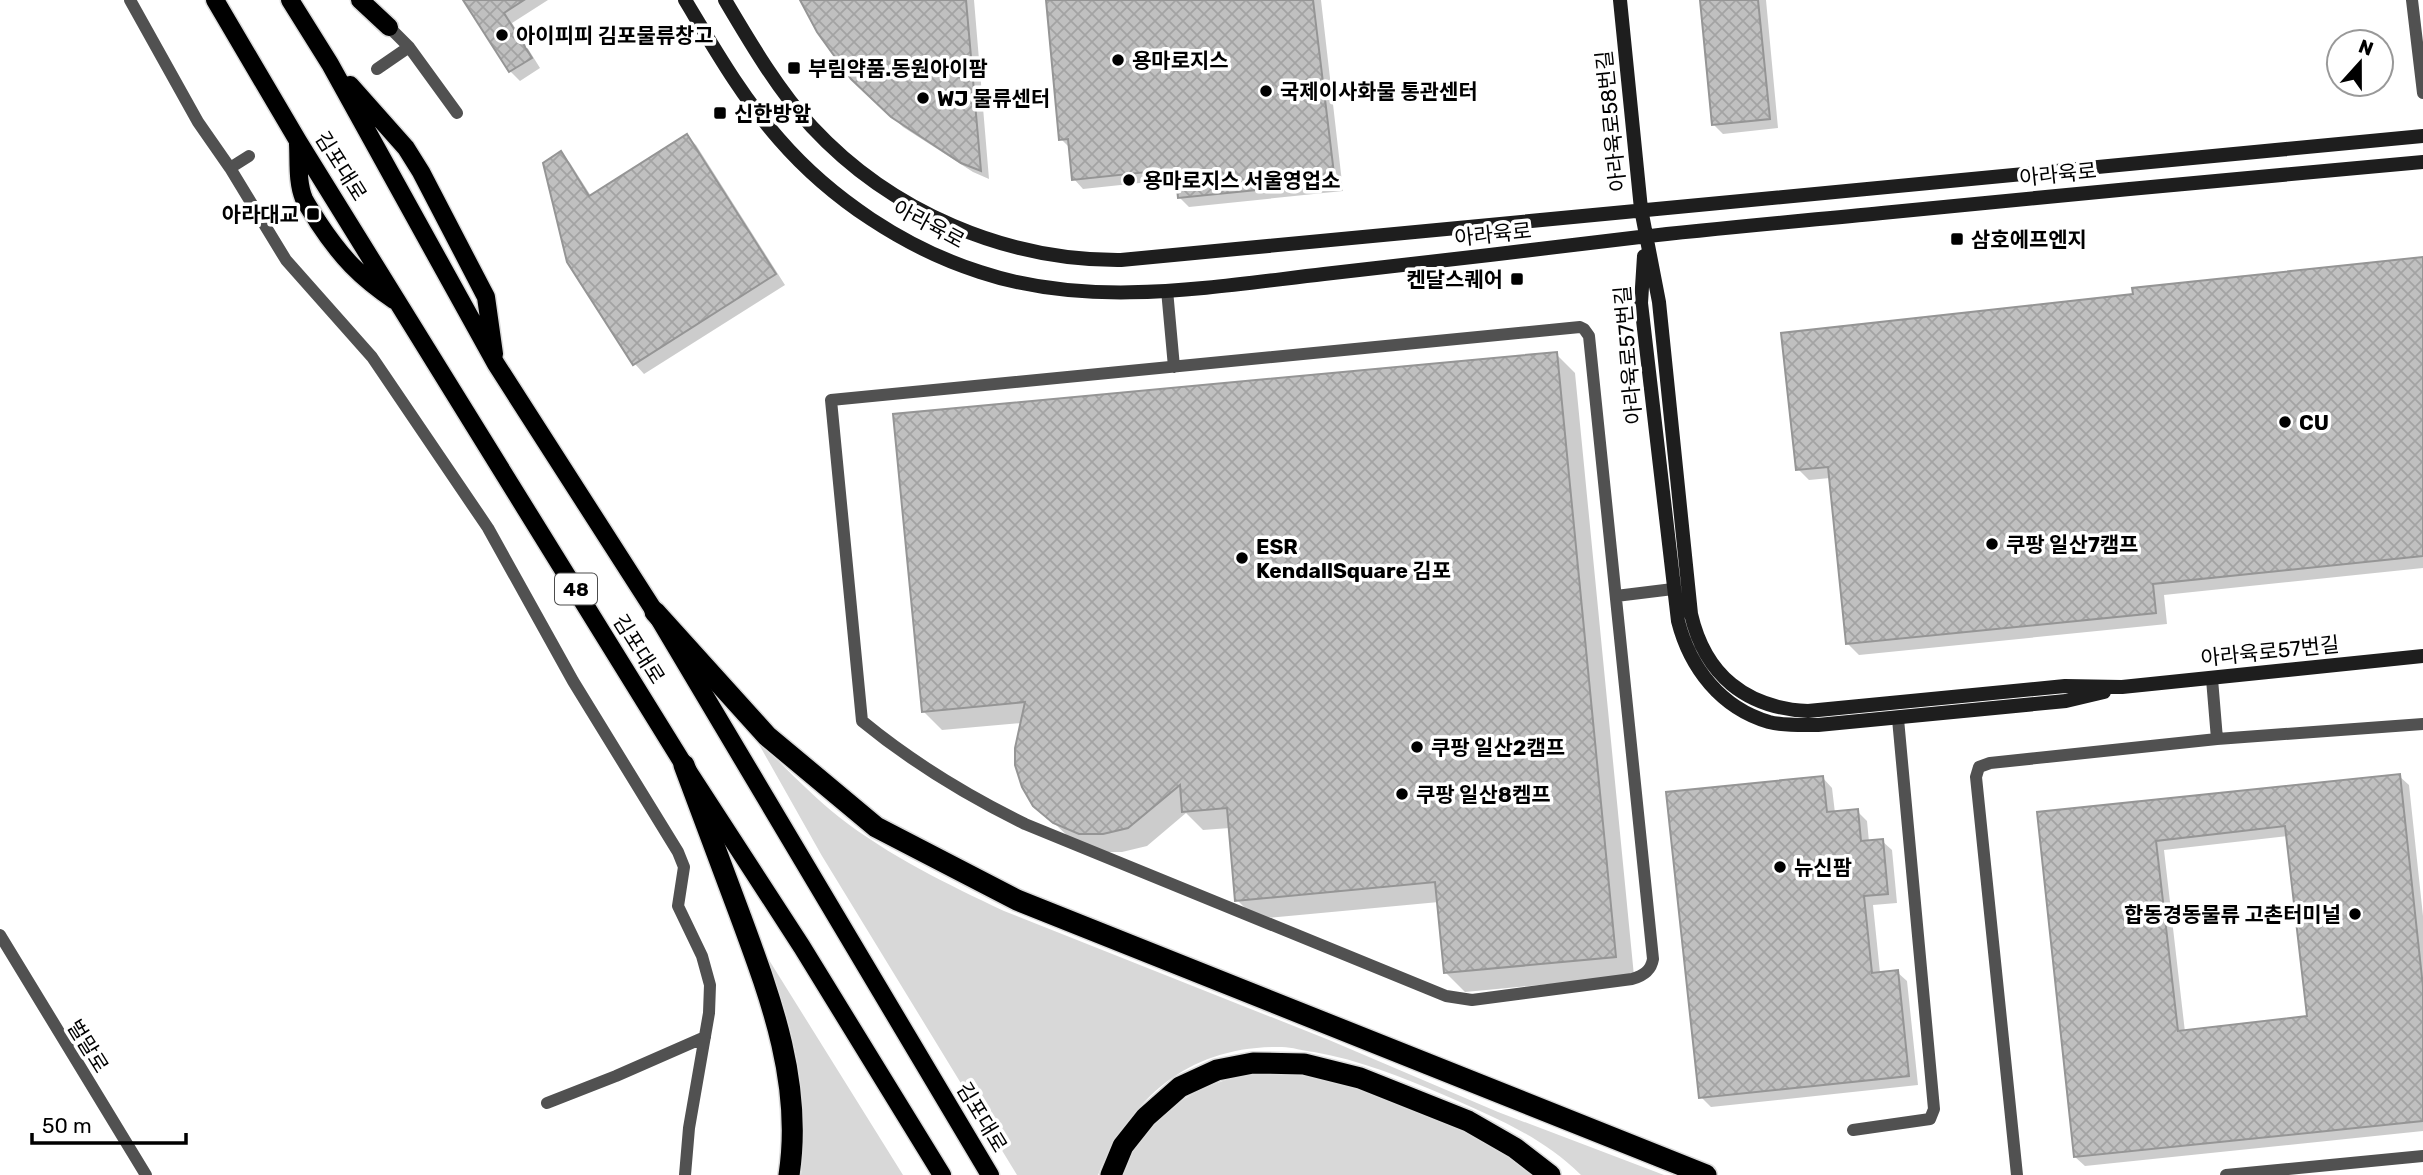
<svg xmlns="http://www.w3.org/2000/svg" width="2423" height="1175" viewBox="0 0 2423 1175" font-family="Rubik,'Noto Sans KR',sans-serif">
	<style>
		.green { fill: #d8d8d8 }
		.shadow { fill: #0003; fill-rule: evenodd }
		.building { fill: url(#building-cross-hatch); stroke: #959595; stroke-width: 2; fill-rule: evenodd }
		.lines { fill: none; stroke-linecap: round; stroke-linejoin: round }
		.primary-casing { stroke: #dbdbdb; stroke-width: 21 }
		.highway-casing { stroke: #dbdbdb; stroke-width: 24 }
		.lane { stroke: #515151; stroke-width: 12 }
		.secondary { stroke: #1e1e1e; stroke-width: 14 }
		.primary { stroke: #000; stroke-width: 18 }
		.highway { stroke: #000; stroke-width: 21 }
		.poi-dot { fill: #000; stroke: #fff; stroke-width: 2.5 }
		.labels { text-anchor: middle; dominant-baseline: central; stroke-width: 7; stroke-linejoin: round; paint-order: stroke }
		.shield { fill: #fff; stroke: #4c4c4c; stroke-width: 2 }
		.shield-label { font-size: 19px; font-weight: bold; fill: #000 }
		.poi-label { font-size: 21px; font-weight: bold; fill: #000; stroke: #fff; text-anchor: start }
		.street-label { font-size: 21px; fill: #000; stroke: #fff }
	</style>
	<defs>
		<pattern id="building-cross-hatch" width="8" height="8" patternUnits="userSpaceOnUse" patternTransform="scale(1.75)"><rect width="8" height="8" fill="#c0c0c0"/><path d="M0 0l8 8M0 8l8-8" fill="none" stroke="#a3a3a3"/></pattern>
	</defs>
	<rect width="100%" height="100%" fill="#fff"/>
	<path class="green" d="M756,739C783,765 810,794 839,817C889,856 947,884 1004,911L1329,1040L1498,1112L1664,1175H1581C1541,1136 1496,1118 1444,1095C1401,1077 1360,1060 1314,1052C1303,1051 1292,1047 1282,1047C1192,1045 1132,1095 1098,1175H1017L822,856Z
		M764,952L903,1175H801C810,1096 794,1025 764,952Z
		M1258,1072H1292L1329,1077L1473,1130L1543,1175H1121C1145,1115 1196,1083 1258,1072Z"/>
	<path class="shadow" d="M465,0H548L512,23L540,68L520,81L510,71Z
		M802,0H974L989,179L973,172L903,127L853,78Z
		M1047,0H1321L1343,191L1189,207L1179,197L1177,179L1083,189L1074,179L1070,148L1061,139Z
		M1701,0H1766L1778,128L1723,134L1713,124Z
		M686,136L696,145L785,285L644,374L635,364L569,261L561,154L570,163L591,196Z
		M2423,259V568L2164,595L2167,624L1859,655L1847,643L1830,478L1809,480L1798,469L2135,296Z
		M1556,354L1575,373L1634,976L1465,992L1446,973L1439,902L1256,919L1237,900L1230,828L1203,830L1186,813L1147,846L1122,852H1100L1074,842L1035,805L1022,723L942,730L923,711Z
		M2399,776L2409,785L2423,916V1131L2085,1166L2075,1157L2039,813ZM2288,836L2309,1018L2185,1032L2164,850Z
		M1823,778L1832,788L1835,813L1857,811L1867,821L1869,842L1882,841L1892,850L1897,903L1873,905L1880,973L1897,972L1907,981L1918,1085L1711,1107L1701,1097Z"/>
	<path class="building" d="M463,0H524L504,13L532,58L509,72Z
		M800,0H966L981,171L961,163L891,117L851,79L817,32Z
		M1046,0H1313L1335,182L1178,198L1175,169L1072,180L1068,139L1059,140Z
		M1700,0H1758L1770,119L1712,125Z
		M687,134L776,274L633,365L567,262L543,163L561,151L589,196Z
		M2423,257V556L2153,584L2156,613L1846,644L1828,467L1796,470L1781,333L2133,294L2132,288Z
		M1557,352L1616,957L1444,973L1435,882L1235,901L1227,808L1182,812L1180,785L1128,828L1103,834H1079L1053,823L1033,806L1022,787L1015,765V748L1025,702L922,712L893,414Z
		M2400,774L2423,987V1121L2074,1157L2037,812ZM2285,826L2307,1016L2178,1031L2156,841Z
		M1823,776L1827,812L1858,809L1861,841L1883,839L1888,894L1864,896L1872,973L1898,970L1909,1076L1699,1098L1666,792Z"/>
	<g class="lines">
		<g class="primary-casing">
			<path id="primary" d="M215,0L298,141L684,765L802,947L942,1175
				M290,0L330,64L496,364L655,612L990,1175
				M360,0L389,27
				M350,85L406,148L421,172L486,297L494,354
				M298,144C299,162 297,182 304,199C308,207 314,215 318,222C341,257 360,277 394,300"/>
		</g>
		<g class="highway-casing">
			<path id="highway" d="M655,612L767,736L876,827L1017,900L1706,1175
				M684,765C703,815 721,865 740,915C771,999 803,1084 789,1175
				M1111,1175L1123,1146L1146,1117L1180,1087L1217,1070L1253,1063L1304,1064L1360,1078L1468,1121L1515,1148L1550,1175"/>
		</g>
		<path class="lane" d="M130,0L198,122L230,168L286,260L372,357L488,528L573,681L678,852L684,867L678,906L702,956L710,985L709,1013L689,1128L685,1175
			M2412,0L2423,93
			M389,27L409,47L457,113
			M377,69L409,47
			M230,168L249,156
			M1167,290L1174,367
			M1580,327L1584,329L1589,336L1653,959C1651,971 1643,976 1632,979L1472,1000L1446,996L1025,824C966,795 913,763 862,721L831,400Z
			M1616,596L1673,589
			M2212,679L2217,739
			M0,935L146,1175
			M547,1103L616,1076L705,1037
			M1853,1130L1930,1119L1934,1109L1898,719
			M2017,1175L1976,777L1979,767L1990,763L2217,739L2423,724
			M2226,1175L2423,1156"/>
		<path class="secondary" d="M685,0C714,48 742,97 779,139C831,199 905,248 980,272C1091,309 1211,287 1324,274C1429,262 1535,250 1640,237C1720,228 1801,221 1882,213C2062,195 2243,178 2423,162
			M725,0C751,44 778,90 812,127C891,212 1006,261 1121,260L2423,136
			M1620,0L1641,209L1659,302L1691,614C1705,675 1746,708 1808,711L2065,686L2122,687L2423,656
			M1644,256L1641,303L1678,621C1690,668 1721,708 1769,722C1785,726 1802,725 1818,725L2066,701L2104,692"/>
		<use href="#primary" class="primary"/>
		<use href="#highway" class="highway"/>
	</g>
	<g class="poi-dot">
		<circle cx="502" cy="35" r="7"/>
		<circle cx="1118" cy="60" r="7"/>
		<rect x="787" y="61" width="14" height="14" rx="3.5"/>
		<circle cx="1266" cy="91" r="7"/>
		<circle cx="923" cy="98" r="7"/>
		<rect x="713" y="106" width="14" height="14" rx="3.5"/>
		<circle cx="1129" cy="180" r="7"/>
		<rect x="306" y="207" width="14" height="14" rx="3.5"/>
		<rect x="1950" y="232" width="14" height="14" rx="3.5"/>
		<rect x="1510" y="272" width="14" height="14" rx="3.5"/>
		<circle cx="2285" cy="422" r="7"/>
		<circle cx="1992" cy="544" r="7"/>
		<circle cx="1242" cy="558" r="7"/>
		<circle cx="1417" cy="747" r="7"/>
		<circle cx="1402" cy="794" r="7"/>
		<circle cx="1780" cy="867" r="7"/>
		<circle cx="2355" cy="914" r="7"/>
	</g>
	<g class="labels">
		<rect class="shield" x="555" y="573.5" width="42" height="31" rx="5"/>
		<g class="shield-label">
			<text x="576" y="589">48</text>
		</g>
		<g class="poi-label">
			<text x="516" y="35">아이피피 김포물류창고</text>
			<text x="1132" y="60">용마로지스</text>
			<text x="808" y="68">부림약품.동원아이팜</text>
			<text x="1280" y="91">국제이사화물 통관센터</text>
			<text x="937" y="98">WJ 물류센터</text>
			<text x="734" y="113">신한방앞</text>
			<text x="1143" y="180">용마로지스 서울영업소</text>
			<text x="299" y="214" text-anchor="end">아라대교</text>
			<text x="1971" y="239">삼호에프엔지</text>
			<text x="1503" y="279" text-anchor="end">켄달스퀘어</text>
			<text x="2299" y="422">CU</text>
			<text x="2006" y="544">쿠팡 일산7캠프</text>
			<text x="1256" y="546">ESR<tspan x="1256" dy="24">KendallSquare 김포</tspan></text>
			<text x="1431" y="747">쿠팡 일산2캠프</text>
			<text x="1416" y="794">쿠팡 일산8켐프</text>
			<text x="1794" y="867">뉴신팜</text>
			<text x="2341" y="914" text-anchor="end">합동경동물류 고촌터미널</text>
		</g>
		<g class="street-label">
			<text transform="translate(1611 121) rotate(-96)">아라육로58번길</text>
			<text transform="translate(341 166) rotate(58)">김포대로</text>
			<text transform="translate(2058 174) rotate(-6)">아라육로</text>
			<text transform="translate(929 224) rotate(28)">아라육로</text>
			<text transform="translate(1493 234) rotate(-6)">아라육로</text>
			<text transform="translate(1628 355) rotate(-95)">아라육로57번길</text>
			<text transform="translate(639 649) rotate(58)">김포대로</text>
			<text transform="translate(2270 651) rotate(-6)">아라육로57번길</text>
			<text transform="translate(88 1046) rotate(58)">벌말로</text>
			<text transform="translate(982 1117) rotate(59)">김포대로</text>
		</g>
	</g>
	<g transform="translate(2360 63) rotate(21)"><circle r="33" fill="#ffffff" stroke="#999999" stroke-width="2"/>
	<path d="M0-5L12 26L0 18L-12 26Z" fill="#000000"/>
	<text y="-10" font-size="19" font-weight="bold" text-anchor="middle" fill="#000000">N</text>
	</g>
	<path d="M32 1133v10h154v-10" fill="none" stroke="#000000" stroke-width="3.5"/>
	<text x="42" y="1133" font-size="21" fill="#000000" stroke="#ffffff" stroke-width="5" paint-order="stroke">50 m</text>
</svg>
